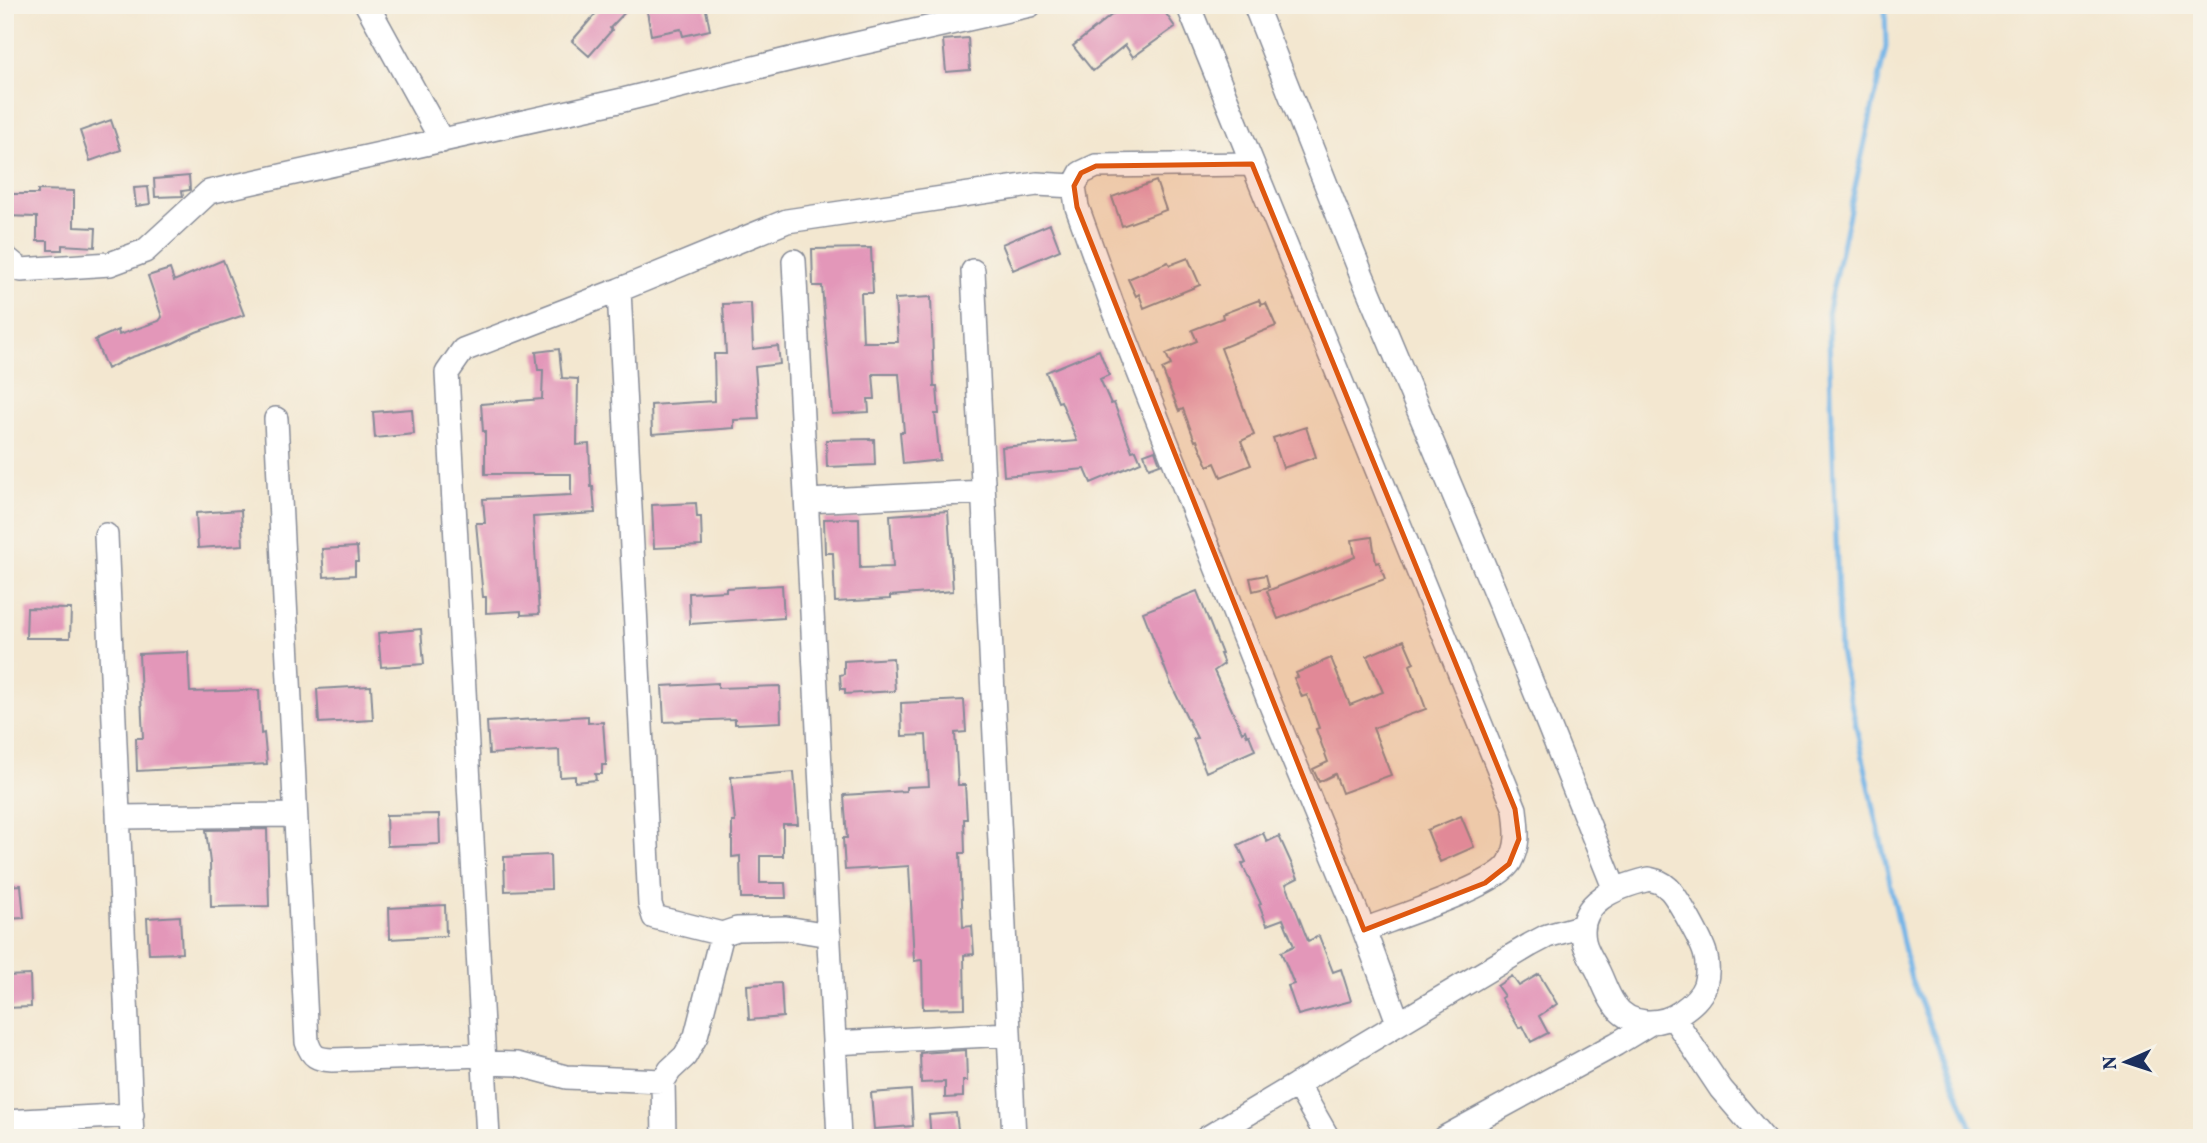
<svg xmlns="http://www.w3.org/2000/svg" width="2207" height="1143" viewBox="0 0 2207 1143" font-family="Vollkorn,serif">
	<style>
		.lines { fill: none; stroke-linecap: round; stroke-linejoin: round }
		.stream { stroke: #72b4e7; stroke-width: 5 }
		.building { fill: #e397b9 }
		.minor-casing { stroke: #878b97; stroke-width: 26 }
		.minor { stroke: #fff; stroke-width: 23 }
		.marked { fill: #de5710; fill-opacity: 0.2; stroke: #de5710; stroke-width: 5; stroke-linejoin: round }
	</style>
	<rect width="100%" height="100%" fill="#f7f3e8"/>
	<filter id="ink" filterUnits="userSpaceOnUse"><feTurbulence type="fractalNoise" baseFrequency=".0143" numOctaves="2"/><feDisplacementMap in="SourceGraphic" scale="14" xChannelSelector="R" yChannelSelector="G"/><feConvolveMatrix kernelMatrix="1 2 1 2 8 2 1 2 1" color-interpolation-filters="sRGB"/></filter>
	<filter id="wash" filterUnits="userSpaceOnUse"><feTurbulence type="fractalNoise" baseFrequency=".00686" numOctaves="4" result="noise"/><feDisplacementMap in="SourceGraphic" scale="28" xChannelSelector="R" yChannelSelector="G"/><feGaussianBlur stdDeviation="1.57" result="paint"/><feColorMatrix in="noise" values="0 0 0 0 0 0 0 0 0 0 0 0 0 0 0 0 0 1.4 0 .05"/><feComposite in="paint" operator="in"/></filter>
	<g filter="url(#wash)">
		<rect width="100%" height="100%" fill="#f3e7d0"/>
		<g class="lines">
			<path class="stream" d="M1885,5L1886,47L1828,309L1840,652L1911,979L1976,1138"/>
		</g>
		<g id="blocks">
			<path class="building" d="M603,5H632L610,28L612,30L589,56L572,41Z
				M646,5H705L710,30L683,36L681,29L651,35Z
				M1124,5H1160L1175,27L1133,57L1125,45L1093,71L1073,46Z
				M968,38L970,70L946,72L943,40Z
				M111,120L121,150L90,161L80,131Z
				M189,176L190,190L182,191L183,196L155,197L154,179Z
				M1156,181L1166,210L1122,226L1112,197Z
				M148,187L150,204L136,206L134,188Z
				M38,190L74,191V227L96,228L95,247L62,245V250H48V241H37V217L5,216V194H38Z
				M1050,224L1060,250L1013,270L1002,244Z
				M871,248L873,293H861L863,342H898L895,299L931,297L934,387H937L939,414H935L940,460L903,464L900,432H904L899,374H873L875,399H868L869,412L832,414L822,286H813L812,249Z
				M1188,258L1200,285L1144,308L1139,294L1136,296L1128,279L1168,262L1170,265Z
				M223,260L244,315L196,332L171,344L129,358L107,369L95,340L118,330L119,335L159,321L162,317L148,276L170,269L174,281Z
				M1259,300L1261,305L1266,303L1276,326L1221,348L1254,435L1241,441L1251,465L1221,477L1215,463L1208,466L1197,440L1195,441L1183,409L1179,411L1162,369L1171,365L1166,354L1197,341L1192,330L1223,318L1222,314Z
				M751,303L753,349L778,346L780,364L755,367L759,419L734,420V428L652,434L651,405L715,401L714,354H726L723,304Z
				M559,349L562,378L578,379L577,445L589,444L591,487H593L595,513L533,517L539,614L521,615V611L486,613V597H483L476,523H485L483,499L571,495V474H485V431H483L481,404L542,399L543,370H538L536,352Z
				M1099,350L1109,375L1100,379L1111,404L1114,403L1132,451L1136,450L1141,462L1091,483L1085,469L1004,476L1002,447L1077,441L1061,401L1058,402L1046,372Z
				M412,409L414,434L375,438L373,412Z
				M1306,427L1316,457L1283,468L1273,438Z
				M874,439L875,465L827,467L826,440Z
				M1155,450L1160,464L1149,468L1144,454Z
				M696,503L697,517H701L702,546L654,548L652,505Z
				M241,510L243,545L198,548L196,513Z
				M948,511L953,591L890,596V599L835,602L833,553H825L824,519L859,518L860,568L893,567L890,515Z
				M1372,537L1376,563L1379,562L1385,579L1278,619L1267,591L1355,557L1352,540Z
				M357,547L358,562H355V575L324,577L322,549Z
				M1266,575L1269,587L1253,591L1250,578Z
				M782,585L784,618L690,624L689,593L726,591V588Z
				M1197,591L1222,654H1220L1224,664L1214,671L1242,732L1245,730L1247,736L1249,735L1255,750L1206,772L1193,739L1197,738L1171,684L1143,612Z
				M27,608L71,609L70,638H26Z
				M421,629L424,664L381,667L378,633Z
				M1404,640L1414,663L1410,665L1426,709L1373,728L1391,775L1342,793L1335,774L1319,782L1313,769L1328,762L1316,729L1319,728L1307,695L1302,697L1294,678L1298,677L1296,673L1331,658L1350,705L1383,692L1367,656Z
				M188,652L190,692L259,690L261,734L264,733L267,764L137,771L136,738H143L139,654Z
				M893,658L895,691L845,694V689H841L840,675L844,674V661Z
				M718,683V688L780,686L781,722L735,724V719L664,722L662,686Z
				M371,686L373,720L319,723L317,689Z
				M964,700L966,732L955,733L958,785H965L967,819H964L965,853H960L963,927L972,926L974,954L964,955L965,1008L923,1009L922,960L914,961L909,866L845,870L843,838H847L844,795L906,791V787L929,786L926,735L902,736L901,703Z
				M588,716V723L603,722L606,765H602V774H595L596,780L575,782V776L560,777L559,750L489,754L487,722Z
				M794,772L798,824H783V856H760V883H785L786,898H741L740,856L732,857V822H735L731,777Z
				M439,814L440,844L387,846L386,815Z
				M1461,816L1474,847L1440,862L1427,830Z
				M267,829L269,906L211,907L210,863L206,830Z
				M1263,833L1267,842L1279,836L1298,878L1286,884L1308,941L1319,936L1333,972L1341,969L1351,1001L1298,1015L1288,986L1294,984L1281,952L1294,946L1283,919L1267,925L1259,905L1261,904L1242,864L1246,862L1238,845Z
				M550,855L551,889L505,891L504,857Z
				M21,885L24,918L5,919V886Z
				M445,905L446,936L390,939L389,908Z
				M180,916L182,953L149,954L147,918Z
				M1539,974L1557,1004L1539,1016L1548,1033L1531,1042L1523,1026L1519,1028L1501,998L1504,996L1497,986L1512,976L1519,986Z
				M30,975L31,1007L5,1008V976Z
				M781,983L783,1017L749,1020L747,985Z
				M966,1050L967,1081H963V1097L945,1098V1082L921,1083L920,1053Z
				M911,1090L913,1126L874,1129L871,1093Z
				M956,1113L959,1138H931L929,1115Z"/>
		</g>
	</g>
	<g filter="url(#ink)">
		<use href="#blocks" fill-opacity="0" stroke="#878b97" stroke-width="2"/>
		<g class="lines">
			<g class="minor-casing">
				<path id="minor" d="M367,5L442,141
					M1188,5L1515,809C1517,829 1520,843 1510,862C1497,886 1393,918 1364,930
					M1255,5L1361,273L1500,604L1615,890
					M1252,164L1096,166L1081,173L1074,186L1077,207L1113,307L1270,703L1364,930L1398,1022
					M5,257L21,270L110,264L145,251L209,192L623,100L799,57L1030,5
					M794,261L839,1138
					M973,271L1014,1138
					M619,290L650,904L654,917L722,934L737,929L786,928L829,935
					M276,419L307,1042C312,1057 317,1059 332,1060L484,1055
					M807,501L983,492
					M106,535L132,1138
					M119,817L295,815
					M1649,879C1657,881 1662,882 1668,888C1676,894 1702,942 1705,953C1708,963 1708,974 1705,985C1701,997 1691,1005 1681,1012C1660,1026 1629,1027 1614,1004C1607,994 1603,981 1598,971C1593,961 1586,951 1584,941C1576,901 1617,887 1649,879Z
					M1673,1017L1721,1089L1763,1138
					M834,1043L1009,1034
					M484,1063L517,1064L566,1077L663,1081
					M1297,1084L1328,1138
					M5,1122L132,1115
					M488,1138L447,373L463,350L619,290L787,221L1037,184L1074,186
					M664,1138L663,1081L670,1070L685,1056L696,1036L722,934
					M1207,1138L1530,945L1547,936L1583,926
					M1444,1138L1616,1044L1649,1024"/>
			</g>
			<use href="#minor" class="minor"/>
		</g>
	</g>
	<path class="marked" d="M1252,164L1515,809L1519,839L1509,864L1485,883L1364,930L1077,207L1074,186L1081,173L1096,166Z"/>
	<rect width="2207" height="1143" fill="none" stroke="#f7f3e8" stroke-width="28"/>
	<g transform="translate(2126 1062) rotate(267)" stroke="#f7f3e8" stroke-width="5" paint-order="stroke">
	<path d="M0-5L12 26L0 18L-12 26Z" fill="#1b2f5e"/>
	<text y="-10" font-size="19" font-weight="bold" text-anchor="middle" fill="#1b2f5e">N</text>
	</g>
</svg>
